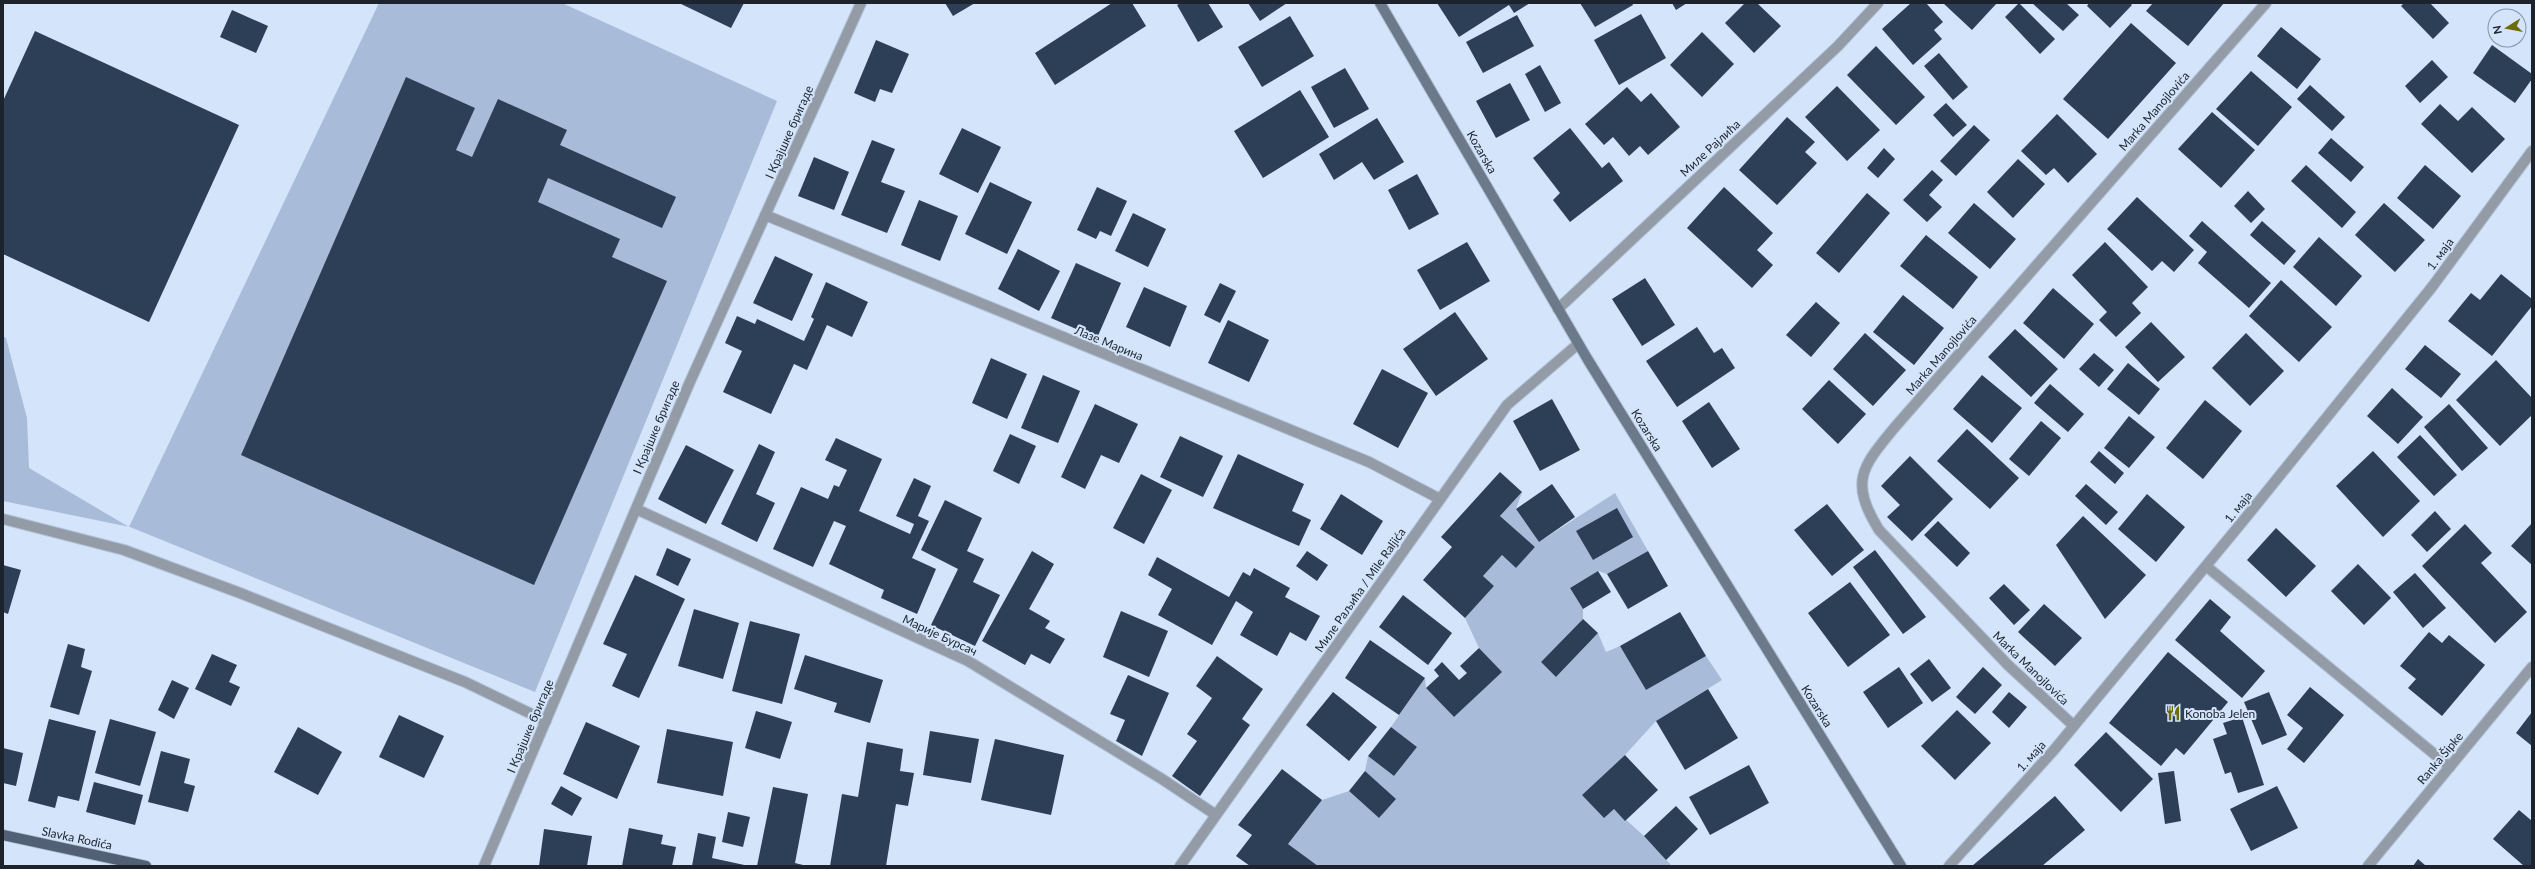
<svg xmlns="http://www.w3.org/2000/svg" width="2535" height="869" viewBox="0 0 2535 869" font-family="Lato,sans-serif">
	<style>
		.green { fill: #a8bcd9 }
		.building { fill: #2d3e57 }
		.lines { fill: none; stroke-linecap: round; stroke-linejoin: round }
		.street-casing { stroke: #b2c1d6; stroke-width: 12 }
		.secondary-casing { stroke: #b2c1d6; stroke-width: 12 }
		.primary-casing { stroke: #b2c1d6; stroke-width: 12 }
		.street { stroke: #939ba7; stroke-width: 10 }
		.secondary { stroke: #6c798a; stroke-width: 10 }
		.primary { stroke: #526075; stroke-width: 10 }
		.labels { text-anchor: middle; dominant-baseline: central; stroke-width: 4; stroke-linejoin: round; paint-order: stroke }
		.street-label { font-size: 12px; fill: #1c232d; stroke: #d3e4fb }
		.poi-label { font-size: 12px; fill: #1c232d; stroke: #d3e4fb; text-anchor: start }
	</style>
	<rect width="100%" height="100%" fill="#d3e4fb"/>
	<path class="green" d="M379,3H562L777,101L535,692L130,527L3,501V336L6,338L27,418L29,468L129,527Z
		M1522,492L1516,509L1539,542L1615,493L1648,551L1607,574L1598,571L1570,588L1583,609V619L1541,662L1556,677L1598,633L1606,652L1620,646L1646,690L1706,656L1722,680L1656,721L1625,755L1582,795L1614,809L1644,836L1672,866H1318L1288,844L1322,800L1349,791L1379,818L1395,799L1365,771L1368,756L1394,776L1417,747L1391,727L1425,678L1426,688L1454,717L1501,672L1479,648L1465,618L1494,586L1483,576L1502,555L1516,568L1535,547L1500,516Z"/>
	<path class="building" d="M679,3H744L731,28Z
		M945,3H975L953,16Z
		M1112,3H1132L1146,26L1055,85L1035,53Z
		M1181,3H1208L1223,27L1198,42L1177,5Z
		M1248,3H1287L1260,21Z
		M1437,3H1530L1514,13L1509,5L1459,37Z
		M1580,3H1632L1633,5L1595,27Z
		M1672,3H1687L1676,10Z
		M1745,3H1757L1781,26L1754,53L1725,23Z
		M1911,3H1926L1943,22L1934,30L1942,39L1913,65L1882,29Z
		M1943,3H1997L1972,30Z
		M2019,3L2055,39L2040,54L2005,17Z
		M2032,3H2066L2079,15L2063,31Z
		M2089,3H2130L2132,5L2110,28L2087,6Z
		M2153,3H2224L2188,46L2146,11Z
		M2404,3H2430L2449,23L2433,39L2401,6Z
		M232,10L268,26L256,53L220,37Z
		M1641,14L1666,58L1619,85L1594,40Z
		M1517,15L1534,46L1483,73L1466,42Z
		M1290,16L1314,56L1262,87L1238,47Z
		M2131,23L2176,63L2108,139L2063,99Z
		M2281,27L2321,59L2297,89L2257,56Z
		M35,31L239,125L149,322L3,254V101Z
		M1702,32L1734,64L1702,97L1670,65Z
		M876,40L909,54L892,93L880,89L875,102L854,93Z
		M2492,45L2532,74V79L2515,103L2473,73Z
		M1876,46L1925,97L1896,125L1847,75Z
		M1939,53L1968,87L1953,100L1924,66Z
		M2432,60L2448,77L2420,103L2405,86Z
		M1540,65L1561,103L1545,112L1525,74Z
		M1345,68L1369,109L1334,128L1311,87Z
		M2251,71L2292,107L2258,146L2216,109Z
		M406,77L475,108L456,150L472,157L498,99L567,130L560,145L676,197L662,228L548,178L538,202L620,239L612,257L667,281L534,585L241,455Z
		M1510,83L1530,120L1496,138L1476,101Z
		M2310,85L2345,117L2332,131L2297,99Z
		M1837,86L1880,130L1847,161L1805,117Z
		M1627,87L1641,102L1651,93L1680,127L1648,155L1640,146L1629,156L1613,137L1604,145L1585,124Z
		M1300,90L1329,137L1263,178L1234,131Z
		M1946,103L1967,125L1953,137L1933,115Z
		M2440,104L2458,121L2472,107L2505,139L2472,173L2421,124Z
		M2212,112L2255,150L2221,188L2178,149Z
		M2057,114L2097,154L2068,183L2054,168L2046,175L2021,151Z
		M1787,117L1815,142L1805,152L1817,163L1777,205L1739,170Z
		M1377,118L1404,162L1374,180L1362,162L1334,180L1319,154Z
		M1974,125L1990,140L1956,176L1940,161Z
		M962,128L1001,147L978,193L939,174Z
		M1570,128L1602,168L1609,162L1623,181L1570,222L1553,200L1560,193L1533,158Z
		M2331,138L2364,167L2351,182L2318,153Z
		M872,140L895,149L881,182L905,191L887,233L841,215Z
		M1884,148L1895,159L1878,178L1867,168Z
		M814,157L849,172L834,210L798,196Z
		M2018,159L2045,184L2013,218L1987,192Z
		M2306,165L2356,212L2342,228L2291,181Z
		M2425,165L2461,196L2433,229L2397,198Z
		M1932,170L1943,180L1929,195L1942,207L1927,222L1903,200Z
		M1417,174L1439,214L1409,230L1388,190Z
		M990,182L1032,202L1007,254L965,234Z
		M1097,187L1127,201L1111,236L1100,231L1096,239L1077,230Z
		M1724,187L1773,233L1757,250L1773,265L1752,288L1687,228Z
		M2248,191L2265,209L2251,223L2234,206Z
		M1867,193L1890,213L1839,273L1816,253Z
		M2137,197L2194,250L2174,272L2162,261L2152,271L2107,229Z
		M919,200L958,216L940,261L901,245Z
		M1974,203L2016,239L1990,269L1948,233Z
		M2384,203L2425,240L2395,272L2355,235Z
		M1133,213L1166,229L1148,267L1115,251Z
		M2202,221L2271,283L2249,308L2198,263L2207,252L2189,236Z
		M2262,221L2296,251L2284,265L2250,235Z
		M1926,235L1978,277L1953,309L1900,266Z
		M2319,237L2362,276L2336,306L2293,267Z
		M1467,242L1490,281L1440,310L1417,270Z
		M2105,242L2148,287L2132,303L2141,313L2116,337L2099,320L2107,312L2072,275Z
		M1018,249L1060,271L1039,311L998,289Z
		M775,256L813,274L792,321L753,303Z
		M1076,263L1121,283L1097,338L1051,318Z
		M2501,274L2532,299V306L2492,356L2448,321L2471,293L2480,300Z
		M1645,278L1675,325L1642,346L1612,299Z
		M2281,280L2332,327L2299,362L2249,316Z
		M826,282L868,302L852,337L827,325L807,370L794,364L771,414L723,392L742,351L725,343L737,316L755,324L757,319L804,341L814,319L811,317Z
		M1220,283L1236,291L1220,323L1204,315Z
		M1144,287L1187,306L1170,347L1126,327Z
		M2053,288L2094,324L2064,359L2023,323Z
		M1903,295L1944,328L1914,365L1873,332Z
		M1816,302L1840,323L1811,357L1786,335Z
		M1455,312L1488,359L1436,396L1403,349Z
		M1228,320L1269,340L1249,382L1208,363Z
		M2151,322L2185,357L2158,382L2125,347Z
		M1697,327L1714,353L1722,348L1735,368L1677,407L1646,361Z
		M2015,329L2058,369L2031,397L1988,357Z
		M1865,333L1906,370L1873,406L1833,369Z
		M2246,333L2284,371L2250,406L2212,368Z
		M2425,345L2461,374L2441,398L2405,369Z
		M2094,353L2114,370L2099,387L2079,369Z
		M991,358L1027,374L1007,419L972,403Z
		M2496,360L2532,398V415L2500,446L2456,400Z
		M2128,363L2160,389L2139,415L2107,389Z
		M1382,369L1428,393L1398,448L1353,424Z
		M1043,375L1080,391L1058,443L1021,428Z
		M1982,375L2022,408L1992,443L1953,409Z
		M1829,380L1866,414L1838,444L1802,409Z
		M2050,384L2084,414L2068,432L2034,403Z
		M2392,388L2423,417L2398,444L2367,416Z
		M1552,399L1580,450L1540,471L1513,421Z
		M2205,400L2242,431L2203,479L2166,448Z
		M1709,402L1740,449L1712,468L1682,421Z
		M1095,404L1138,424L1119,463L1101,455L1085,489L1061,477Z
		M2449,404L2488,448L2462,471L2424,427Z
		M2129,416L2155,437L2129,468L2104,448Z
		M2041,421L2061,438L2029,476L2009,459Z
		M1967,429L2019,478L1990,509L1937,461Z
		M1010,434L1036,446L1019,484L993,471Z
		M2420,435L2457,475L2434,496L2397,457Z
		M1180,436L1223,456L1203,497L1160,477Z
		M836,438L882,459L859,511L910,534L914,524L896,516L914,478L931,486L918,516L929,521L912,558L936,569L917,614L881,598L884,590L829,564L846,526L834,521L813,567L773,549L801,487L828,499L834,485L839,487L847,470L825,460Z
		M759,444L775,452L756,494L775,503L757,542L721,524Z
		M686,445L734,470L706,524L658,499Z
		M2099,451L2124,473L2115,484L2090,462Z
		M2373,451L2420,501L2383,537L2336,486Z
		M1238,454L1304,484L1292,511L1311,520L1299,546L1213,508Z
		M1910,456L1953,499L1912,541L1887,517L1900,505L1881,486Z
		M1500,472L1522,492L1500,516L1535,547L1516,568L1502,555L1483,576L1494,586L1465,618L1423,580L1452,547L1441,537Z
		M1141,474L1172,490L1144,544L1113,528Z
		M1552,484L1575,517L1539,542L1516,509Z
		M2086,484L2118,512L2106,525L2075,496Z
		M1341,494L1383,521L1362,555L1320,529Z
		M2147,494L2185,527L2156,562L2118,529Z
		M945,500L982,518L967,551L984,559L973,582L1000,595L975,646L931,625L958,569L921,550Z
		M1827,504L1864,550L1832,576L1794,530Z
		M1617,508L1633,537L1593,560L1576,531Z
		M2435,511L2451,529L2427,552L2411,535Z
		M2083,516L2146,575L2105,619L2056,545Z
		M1938,521L1970,553L1957,567L1924,535Z
		M2532,523V565L2511,546Z
		M2465,524L2492,553L2481,563L2527,612L2495,643L2422,566Z
		M2276,528L2316,566L2286,597L2247,560Z
		M667,548L691,559L678,586L656,575Z
		M1875,550L1926,617L1903,634L1853,567Z
		M1032,551L1054,564L1029,609L1050,621L1045,628L1065,639L1050,664L1031,654L1025,665L982,641Z
		M1307,551L1328,565L1317,581L1296,566Z
		M1648,551L1668,586L1628,609L1607,574Z
		M1157,557L1229,597L1243,572L1250,576L1254,568L1290,588L1285,597L1320,616L1306,641L1290,632L1277,656L1240,635L1253,612L1236,601L1212,645L1158,615L1172,589L1148,575Z
		M2358,564L2391,598L2364,625L2331,591Z
		M3,565L21,570L8,614L3,612Z
		M1598,571L1611,592L1583,609L1570,588Z
		M2415,573L2446,608L2423,628L2393,592Z
		M635,575L685,599L639,698L612,686L627,654L603,644Z
		M1850,582L1890,635L1848,667L1808,613Z
		M2004,584L2030,610L2014,625L1989,598Z
		M1403,595L1452,633L1428,665L1379,627Z
		M2210,599L2231,617L2220,631L2265,671L2242,698L2175,640Z
		M2044,604L2082,638L2055,666L2018,632Z
		M694,609L739,623L723,679L678,666Z
		M1121,611L1168,631L1149,677L1103,657Z
		M1680,612L1706,656L1646,690L1620,646Z
		M1583,619L1598,633L1556,677L1541,662Z
		M750,621L800,634L782,704L732,691Z
		M2429,632L2442,643L2449,635L2485,665L2442,716L2408,688L2416,679L2400,666Z
		M1370,640L1425,678L1399,715L1345,678Z
		M68,644L85,649L81,667L92,671L79,715L50,707Z
		M1479,648L1502,672L1454,717L1426,688L1439,676L1434,670L1442,662L1459,680L1467,673L1460,666Z
		M2168,652L2228,702L2184,755L2176,748L2161,766L2109,723Z
		M212,654L237,665L229,682L240,687L231,706L195,689Z
		M805,655L883,680L870,723L834,712L837,703L794,689Z
		M1217,656L1263,689L1242,719L1250,725L1200,796L1172,776L1197,741L1187,734L1212,698L1196,686Z
		M1929,659L1951,688L1932,702L1910,674Z
		M1899,667L1923,703L1888,728L1863,692Z
		M1983,667L2002,685L1975,714L1956,697Z
		M1128,675L1169,693L1142,756L1116,741L1125,720L1110,714Z
		M172,680L189,688L174,719L158,710Z
		M2310,687L2344,715L2304,763L2287,749L2303,728L2287,715Z
		M1708,689L1738,738L1685,770L1656,721Z
		M1333,692L1377,727L1349,761L1306,725Z
		M2009,692L2027,707L2009,728L1992,712Z
		M2269,692L2287,735L2262,745L2244,702Z
		M1957,710L1991,743L1955,780L1921,746Z
		M756,711L792,722L780,759L745,748Z
		M2532,712V746L2516,733Z
		M399,715L444,736L424,778L379,757Z
		M2242,717L2264,785L2238,793L2231,772L2225,774L2213,739L2227,734L2223,723Z
		M49,719L96,731L79,801L58,796L55,808L28,801Z
		M110,719L156,732L140,786L95,773Z
		M586,722L640,746L617,799L563,774Z
		M298,727L342,752L318,795L274,772Z
		M1391,727L1417,747L1394,776L1368,756Z
		M667,729L733,742L723,796L657,783Z
		M930,731L979,739L971,783L923,775Z
		M2106,732L2153,779L2121,812L2074,765Z
		M995,739L1064,755L1051,815L981,800Z
		M867,742L903,749L900,771L914,773L908,806L896,804L886,866H830L842,794L858,797Z
		M3,748L23,753L16,786L3,783Z
		M161,751L190,759L184,783L195,786L188,812L148,802Z
		M1625,755L1658,790L1625,821L1614,809L1604,818L1582,795Z
		M1749,765L1769,803L1710,835L1689,797Z
		M1282,769L1322,800L1288,844L1318,866H1250L1236,856L1252,835L1238,825Z
		M1365,771L1396,799L1379,818L1349,791Z
		M2174,771L2181,821L2165,824L2158,773Z
		M94,782L143,795L135,825L86,812Z
		M561,786L582,798L572,816L551,804Z
		M2277,786L2298,828L2251,851L2230,809Z
		M773,787L808,794L795,863L807,866H757Z
		M2055,796L2085,830L2042,866H1972Z
		M1676,806L1698,829L1666,860L1644,836Z
		M2519,810L2532,821V866H2524L2493,839Z
		M728,812L750,817L743,847L722,842Z
		M629,828L663,835L661,844L676,847L672,866H622Z
		M544,829L592,836L587,866H539Z
		M698,833L716,837L712,858L749,866H692Z
		M2418,859L2426,866H2413Z"/>
	<g class="lines">
		<g class="street-casing">
			<path id="street" d="M765,215L1369,462L1440,499
				M1558,309L1838,46L1878,3
				M636,509L968,661L1162,779L1216,815
				M3,519L124,550L240,593L465,682L546,721
				M2206,566L2450,767
				M2074,726L2008,665L1879,530C1849,481 1862,467 1895,427L2266,3
				M484,866L689,384L861,3
				M1180,866L1507,405L1578,344
				M1949,866L2054,750L2243,521L2432,287L2532,151
				M2368,866L2532,667"/>
		</g>
		<g class="secondary-casing">
			<path id="secondary" d="M1380,3L1588,360L1901,866"/>
		</g>
		<g class="primary-casing">
			<path id="primary" d="M3,835L146,866"/>
		</g>
		<use href="#street" class="street"/>
		<use href="#secondary" class="secondary"/>
		<use href="#primary" class="primary"/>
	</g>
	<defs>
		<g id="restaurant-bare" transform="scale(1.2)"><path d="M-5-6h1v4h1v-4h1v4h1v-4h1v5L-1.5 .5V6h-2V.5L-5-1ZM5-6V6H3V1.5H1.5Q1.5-4 5-6Z" fill="#6f6b06" stroke="#d3e4fb" stroke-width="2.5" paint-order="stroke"/></g>
	</defs>
	<g fill-rule="evenodd">
		<use href="#restaurant-bare" x="2173" y="713"/>
	</g>
	<g class="labels">
		<g class="street-label">
			<text transform="translate(2154 111) rotate(-49)">Marka Manojlovića</text>
			<text transform="translate(789 132) rotate(-66)">I Крајшке бригаде</text>
			<text transform="translate(1710 148) rotate(-43)">Миле Рајлића</text>
			<text transform="translate(1482 152) rotate(60)">Kozarska</text>
			<text transform="translate(2440 254) rotate(-54)">1. маја</text>
			<text transform="translate(1109 343) rotate(22)">Лазе Марина</text>
			<text transform="translate(1941 355) rotate(-49)">Marka Manojlovića</text>
			<text transform="translate(656 427) rotate(-67)">I Крајшке бригаде</text>
			<text transform="translate(1647 430) rotate(58)">Kozarska</text>
			<text transform="translate(2238 507) rotate(-51)">1. маја</text>
			<text transform="translate(1360 590) rotate(-55)">Миле Раљића / Mile Raljića</text>
			<text transform="translate(940 635) rotate(25)">Марије Бурсач</text>
			<text transform="translate(2031 668) rotate(44)">Marka Manojlovića</text>
			<text transform="translate(1817 706) rotate(58)">Kozarska</text>
			<text transform="translate(530 726) rotate(-67)">I Крајшке бригаде</text>
			<text transform="translate(2031 756) rotate(-48)">1. маја</text>
			<text transform="translate(2440 758) rotate(-50)">Ranka Šipke</text>
			<text transform="translate(77 838) rotate(12)">Slavka Rodića</text>
		</g>
		<g class="poi-label">
			<text x="2185" y="713">Konoba Jelen</text>
		</g>
	</g>
	<rect width="2535" height="869" fill="none" stroke="#1c232d" stroke-width="8"/>
	<g transform="translate(2507 28) rotate(259)"><circle r="19" fill="#d3e4fb" stroke="#8a97a9"/>
	<path d="M0-3L7 15L0 10L-7 15Z" fill="#6f6b06"/>
	<text y="-6" font-size="11" font-weight="bold" text-anchor="middle" fill="#1c232d">N</text>
	</g>
</svg>
